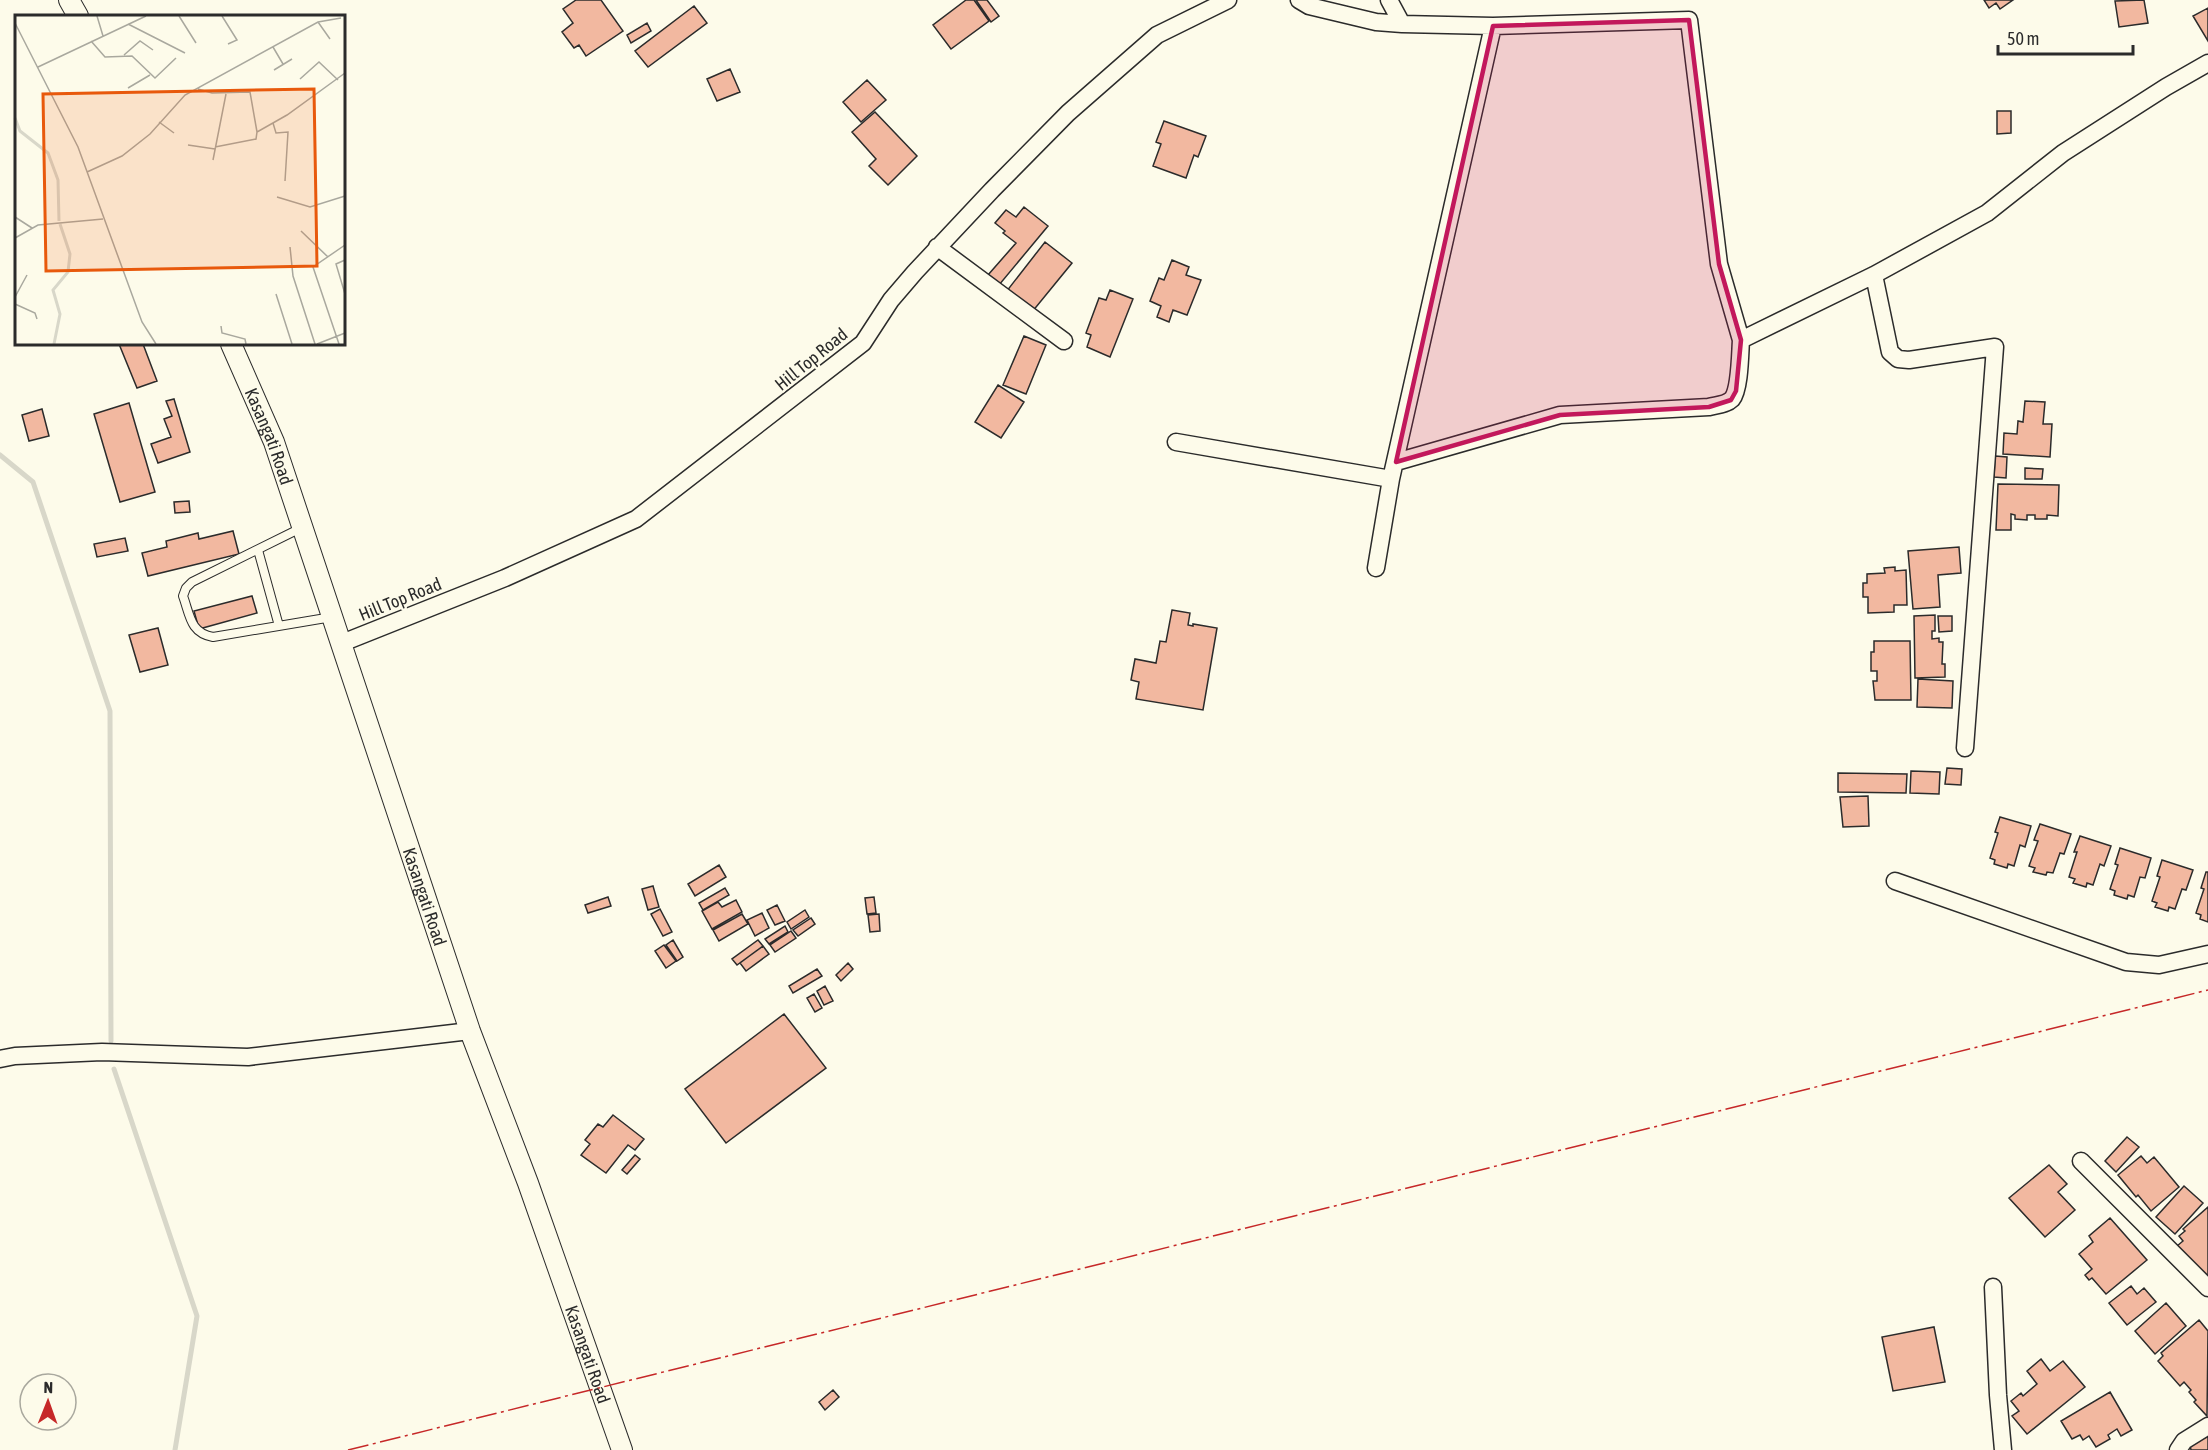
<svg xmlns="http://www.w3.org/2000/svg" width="2208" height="1450" viewBox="0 0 2208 1450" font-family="'Asap Condensed',sans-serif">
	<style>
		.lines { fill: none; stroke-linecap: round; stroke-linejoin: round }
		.stream { stroke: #d8d7c9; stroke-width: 5 }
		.building { fill: #f2b8a0; stroke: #2b2b2b; stroke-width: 1.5 }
		.service-casing { stroke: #2b2b2b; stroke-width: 10 }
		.minor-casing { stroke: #2b2b2b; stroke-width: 19 }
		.tertiary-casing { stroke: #2b2b2b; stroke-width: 22 }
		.service { stroke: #fdfbea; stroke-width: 8 }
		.minor { stroke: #fdfbea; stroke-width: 16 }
		.tertiary { stroke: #fdfbea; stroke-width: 20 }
		.power { stroke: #c62828; stroke-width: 1.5; stroke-dasharray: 21 4.5 3 4.5; stroke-linecap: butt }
		.marked { fill: #c2185b; fill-opacity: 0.2; stroke: #c2185b; stroke-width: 4.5; stroke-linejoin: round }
		.labels { text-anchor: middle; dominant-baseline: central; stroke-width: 4.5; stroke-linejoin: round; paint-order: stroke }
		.street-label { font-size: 18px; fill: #2b2b2b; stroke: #fdfbea }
		.inset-river { fill: none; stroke: #d8d7c9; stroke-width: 3 }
		.inset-road { fill: none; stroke: #a9a89e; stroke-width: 1.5 }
		.view { fill: #e8590c; fill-opacity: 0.15; stroke: #e8590c; stroke-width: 3 }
		.inset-edge { fill: none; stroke: #2b2b2b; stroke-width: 3 }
	</style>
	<rect width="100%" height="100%" fill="#fdfbea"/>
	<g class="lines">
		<path class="stream" d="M0,455L33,482L110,711L111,1041
			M114,1069L197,1316L175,1450"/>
	</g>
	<path class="building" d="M576,0H601L623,31L586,56L579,45L574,48L562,32L573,23L563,9Z
		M966,0H974L989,21L951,49L933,25Z
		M976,0H987L999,16L991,22Z
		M1984,0H2013L2000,9L1996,3L1989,8Z
		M2144,0L2148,23L2119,27L2115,1Z
		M694,6L707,23L648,67L635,51Z
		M2208,8V41L2193,16Z
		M647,23L651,31L631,43L627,35Z
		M730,69L740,92L717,101L707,79Z
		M867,80L886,100L861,122L843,102Z
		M1997,111H2011V133L1997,134Z
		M875,112L917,156L888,185L869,166L876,159L852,132Z
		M1164,121L1206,136L1198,157L1194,155L1186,178L1153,166L1161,144L1156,142Z
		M1024,207L1048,226L999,285L988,275L1016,243L1003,233L1005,231L995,223L1006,210L1016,217Z
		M1045,242L1072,263L1032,312L1006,292Z
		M1172,260L1189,267L1186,275L1201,280L1187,315L1173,310L1169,322L1157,317L1161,306L1150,301L1159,278L1164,280Z
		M1110,290L1133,299L1110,357L1087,347L1091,335L1086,333L1099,298L1106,300Z
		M1024,336L1046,345L1026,394L1003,385Z
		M119,344H143L157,381L137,388Z
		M998,385L1024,402L1001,438L975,422Z
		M174,399L190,452L158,463L151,444L171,437L164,419L172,416L166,401Z
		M2025,401L2045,402L2043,424H2052L2050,457L2003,454L2004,433L2017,434L2018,421L2023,422Z
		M129,403L155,492L120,502L94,414Z
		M42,409L49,436L29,441L22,415Z
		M1995,456L2007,457L2006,478L1994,477Z
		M2025,468L2043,469L2042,479H2025Z
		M1998,484L2059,485L2058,516L2047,515V519H2035V515H2027V520L2015,519V515L2011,514V530H1996Z
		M189,501L190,512L175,513L174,502Z
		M233,531L239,554L148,576L142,553L167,547L166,541L198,533L199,539Z
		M125,538L128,551L97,557L94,544Z
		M1959,547L1961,573L1938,575L1940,607L1913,609L1908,551Z
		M1895,567V571L1906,570L1907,605H1894V612L1868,613V597H1863V583H1867V574L1885,573L1884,568Z
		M252,596L257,613L199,629L194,611Z
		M1172,610L1190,613L1188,625L1193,626V624L1217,628L1203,710L1136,699L1139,682L1131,680L1135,659L1156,663L1160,641L1166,642Z
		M1935,615V631H1932V639L1939,638V642H1943L1942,664H1945V677L1915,678L1914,616Z
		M1938,616H1952V631L1939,632Z
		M158,628L168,665L140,672L129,635Z
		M1874,641H1910L1911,700H1875L1873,681H1877V671H1871V652H1874Z
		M1918,679L1953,681L1952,708L1917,707Z
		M1947,768L1962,769L1961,785L1945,784Z
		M1911,771L1940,772L1939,794L1910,793Z
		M1838,773L1907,774L1906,793L1838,792Z
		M1868,796L1869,826L1843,827L1840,797Z
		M2000,817L2031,826L2025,847L2020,845L2014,866L2008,864L2007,868L1994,864L1995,860L1990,858L1998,833L1995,832Z
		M2040,824L2071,834L2064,854L2060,853L2053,873L2047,872L2046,875L2033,872L2035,868L2029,866L2038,841L2034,840Z
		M2080,836L2111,846L2104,866L2100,864L2093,885L2087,883L2086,887L2073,883L2075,879L2069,877L2077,852H2074Z
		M2120,848L2151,858L2145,878L2140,877L2134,897L2128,895L2127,899L2114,895L2115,891L2110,889L2118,865L2115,864Z
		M2162,860L2193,870L2186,890L2182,889L2175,909L2169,907L2168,911L2155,907L2157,903L2152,901L2160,877L2157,876Z
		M719,865L726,877L695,896L688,884Z
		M2206,872H2208V922L2200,919L2201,915L2196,913L2204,889L2201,888Z
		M653,886L659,907L648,910L642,889Z
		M725,888L729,895L703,910L699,903Z
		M608,897L611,906L588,913L585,905Z
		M874,897L876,913L867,914L865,898Z
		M736,900L742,912L712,929L702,911L718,902L722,907Z
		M777,905L785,921L775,925L767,910Z
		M660,909L672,932L663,936L651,914Z
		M805,910L809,917L791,929L787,922Z
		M762,913L769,928L755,936L747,920Z
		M742,914L748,924L719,941L713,930Z
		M879,914L880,931L870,932L868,915Z
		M811,918L815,924L798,936L793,930Z
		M785,926L788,932L769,944L765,939Z
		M791,931L796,938L775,952L770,945Z
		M673,940L683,957L677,961L666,945Z
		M758,940L763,946L737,965L732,959Z
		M664,945L676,961L666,968L655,951Z
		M763,946L769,954L746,971L740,963Z
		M848,963L853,969L841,981L836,975Z
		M817,969L822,976L793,993L789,986Z
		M825,986L833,1001L824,1005L817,991Z
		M814,994L822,1008L815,1012L807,998Z
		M784,1014L826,1068L726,1143L685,1089Z
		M613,1115L644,1139L635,1150L628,1145L606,1173L581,1155L590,1144L585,1140L598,1124L603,1127Z
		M2127,1137L2139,1147L2116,1172L2105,1161Z
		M635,1155L640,1159L627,1174L622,1170Z
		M2141,1156L2147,1163L2154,1157L2179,1187L2151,1211L2138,1195L2136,1197L2118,1175Z
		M2049,1165L2067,1184L2058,1192L2075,1210L2045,1237L2009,1198Z
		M2184,1186L2203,1203L2175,1234L2156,1217Z
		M2208,1207V1280L2177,1246L2183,1241L2179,1236L2185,1231L2183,1229Z
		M2110,1218L2147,1260L2106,1294L2092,1278L2089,1280L2085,1275L2092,1269L2079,1254L2093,1242L2089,1236Z
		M2131,1286L2137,1294L2144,1288L2156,1302L2127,1325L2109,1303Z
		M2166,1303L2186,1326L2155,1354L2135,1331Z
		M2199,1320L2208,1331L2207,1416L2194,1402L2196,1400L2189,1392L2191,1390L2184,1382L2180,1386L2158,1361L2163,1356L2161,1353Z
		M1934,1327L1945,1382L1893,1391L1882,1337Z
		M2041,1359L2050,1371L2063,1361L2085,1387L2027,1434L2012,1416L2019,1411L2011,1401L2021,1393L2023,1396L2037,1384L2027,1371Z
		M833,1390L839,1397L825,1410L819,1402Z
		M2110,1392L2132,1430L2121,1436L2117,1429L2108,1435L2110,1439L2096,1447L2089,1436L2083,1440L2080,1435L2072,1439L2061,1421Z
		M2208,1437V1450H2191L2189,1441Z"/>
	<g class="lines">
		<g class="service-casing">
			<path id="service" d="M303,527L192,582L186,588L183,596C190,615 190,633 213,637L332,617
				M258,550L279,626"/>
		</g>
		<g class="minor-casing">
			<path id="minor" d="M1299,0L1309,6L1376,22L1402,24L1493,26L1689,20L1719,264L1741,340
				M1389,0L1402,24
				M937,247L1064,341
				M1874,275L1890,352L1898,359L1909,360L1995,347L1965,748
				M1176,442L1391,479
				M1396,462L1560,415L1709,407C1716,405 1726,405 1732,399C1740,389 1740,354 1741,340L1874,275L1987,213L2063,153L2166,87L2208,63
				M1376,568L1391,479L1493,26
				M342,643L505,578L636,519L863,343L891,300L915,272L992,190L1068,113L1157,35L1228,0
				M1895,881L2126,962L2159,965L2208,954
				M0,1059L15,1056L102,1052L248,1057L470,1031
				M2081,1161L2208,1288
				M1993,1287L1998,1395L2003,1450
				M2178,1450L2184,1441L2208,1426"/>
		</g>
		<g class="tertiary-casing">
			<g id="tertiary">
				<path d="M69,0L78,16"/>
				<path id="s1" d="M231,344L274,442L470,1031L528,1183L622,1450"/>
			</g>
		</g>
		<use href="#service" class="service"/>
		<use href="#minor" class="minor"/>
		<use href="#tertiary" class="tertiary"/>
		<path class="power" d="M348,1450L2208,990"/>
	</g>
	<path class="marked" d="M1689,20L1719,264L1741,340L1736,391L1731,400L1709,407L1560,415L1396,462L1493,26Z"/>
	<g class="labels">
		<g class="street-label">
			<text transform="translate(811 359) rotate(-39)">Hill Top Road</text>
			<text stroke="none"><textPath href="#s1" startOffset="100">Kasangati Road</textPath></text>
			<text transform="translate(400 599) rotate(-22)">Hill Top Road</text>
			<text stroke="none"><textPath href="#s1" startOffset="586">Kasangati Road</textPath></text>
			<text stroke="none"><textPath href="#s1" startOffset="1072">Kasangati Road</textPath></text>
		</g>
	</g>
	<g transform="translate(15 15)">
		<rect width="330" height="330" fill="#fdfbea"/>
		<path class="inset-river" d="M0,103L5,116L33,138L43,165L44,206M39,329L45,299L38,275L53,257L55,239L45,209"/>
		<path class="inset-road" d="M82,1L88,21M164,1L181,28M207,1L222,25L213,29M303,7L315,24M0,8L63,132L127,307L141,329M113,9L170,38M76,26L90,42L117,41L140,63L161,43M258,32L268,49M109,40L125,26L138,35M23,52L131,1M259,55L277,44M285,64L304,47L323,65M113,73L135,60M183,74L197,78L235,77L242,117M144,107L159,118M258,108L261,118L273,117L270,166M173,130L200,134M200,132L241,124L242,117L272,100L330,58M198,145L211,79M72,157L107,141L135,119L170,80L303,7L326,3M262,182L295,192L330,181M0,202L17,213M286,216L313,242M0,223L23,210L88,204M275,232L278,261L300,329M330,245L321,249L330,279M261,279L277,329M0,282L12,260M0,289L20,298L22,304M206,311L207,318L230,324L231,329M302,329L330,318M324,329L298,252L330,230"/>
		<path class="view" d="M299,74L302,251L31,256L28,79Z"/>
		<rect width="330" height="330" class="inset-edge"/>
	</g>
	<g transform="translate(48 1402) rotate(1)"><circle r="28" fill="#fdfbea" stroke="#a9a89e" stroke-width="1.5"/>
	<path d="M0-4.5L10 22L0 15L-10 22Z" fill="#c62828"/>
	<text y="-9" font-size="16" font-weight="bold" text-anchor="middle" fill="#2b2b2b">N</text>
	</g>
	<path d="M1998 45v9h135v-9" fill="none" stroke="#2b2b2b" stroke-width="3"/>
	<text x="2007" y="45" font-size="18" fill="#2b2b2b" stroke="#fdfbea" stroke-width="4.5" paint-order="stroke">50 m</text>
</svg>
